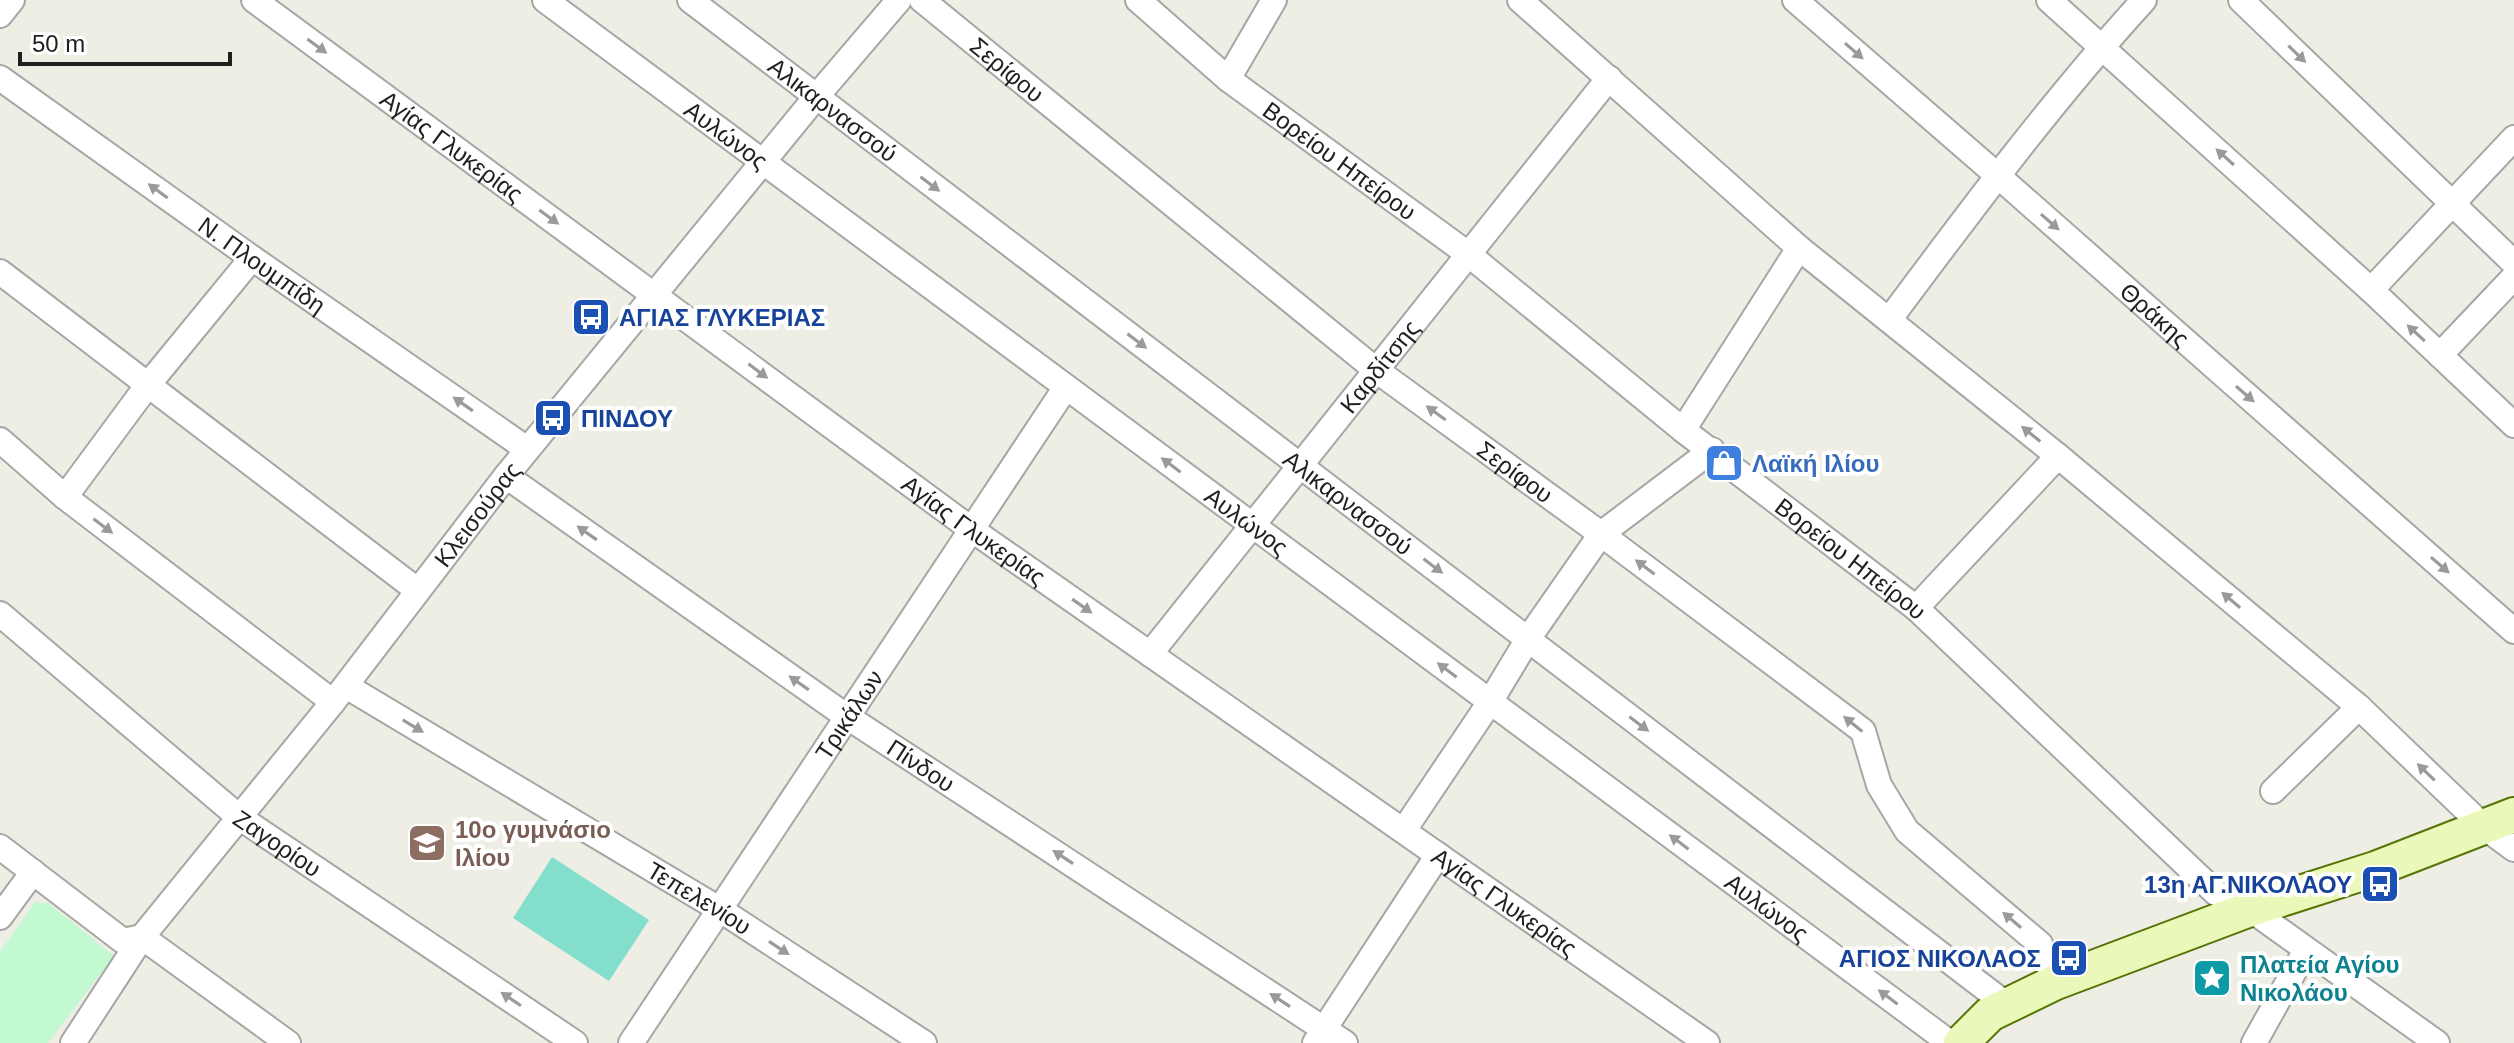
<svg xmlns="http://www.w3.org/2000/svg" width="2514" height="1043" viewBox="0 0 2514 1043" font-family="Arial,sans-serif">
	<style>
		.park { fill: #c2f9d1 }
		.pitch { fill: #84decc }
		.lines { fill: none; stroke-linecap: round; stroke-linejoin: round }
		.street-casing { stroke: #a6a6a6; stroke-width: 28 }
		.secondary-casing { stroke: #547506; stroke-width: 38 }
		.street { stroke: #fff; stroke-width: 24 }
		.secondary { stroke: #eaf9b9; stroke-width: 34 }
		.oneway { fill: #9a9a9a }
		.labels { text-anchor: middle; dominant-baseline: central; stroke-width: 8; stroke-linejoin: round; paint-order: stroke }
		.street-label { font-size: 24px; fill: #1f1f1f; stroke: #fff }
		.transit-label { font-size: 24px; font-weight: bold; fill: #164399; stroke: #fff; text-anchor: start }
		.shop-label { font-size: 24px; font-weight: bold; fill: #366cbe; stroke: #fff; text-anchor: start }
		.education-label { font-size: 24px; font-weight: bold; fill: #785e54; stroke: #fff; text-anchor: start }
		.culture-label { font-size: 24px; font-weight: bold; fill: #0d838f; stroke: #fff; text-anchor: start }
	</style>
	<rect width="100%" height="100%" fill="#efeee5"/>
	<path class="park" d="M35,902L48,903L114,956L48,1043H0V952Z"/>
	<path class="pitch" d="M552,857L649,920L609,981L513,918Z"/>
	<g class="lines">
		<g class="street-casing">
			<g id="street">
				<path id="s1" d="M254,0L971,529L1707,1043"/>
				<path id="s2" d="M545,0L1950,1043"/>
				<path id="s3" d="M690,0L2007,1005"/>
				<path id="s4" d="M922,0L1376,370L1601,534L1863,731L1879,785L1907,831L2040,944L2056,982"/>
				<path id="s5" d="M1138,0L1228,79L1468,254L1683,430L1916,608L2216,893L2250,909L2437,1043"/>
				<path d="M1520,0L1799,248L2058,456L2359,707L2483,826L2514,849"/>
				<path id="s6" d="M1795,0L1997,175L2514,631"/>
				<path d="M2049,0L2371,290L2514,425"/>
				<path d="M2241,0L2514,263"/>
				<path d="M0,15L12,0"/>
				<path id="s7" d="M0,78L252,258L527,449"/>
				<path d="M1228,79L1274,0"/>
				<path d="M0,272L417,590"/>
				<path d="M2371,290L2514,138"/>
				<path d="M1889,320C1971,210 2052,101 2144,0"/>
				<path d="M2440,355L2514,277"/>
				<path d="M1683,430L1799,248"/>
				<path d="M0,440L65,497L333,702"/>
				<path id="s8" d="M506,476L846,716L1345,1043"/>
				<path d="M65,497L147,386L252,258"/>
				<path d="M1916,608L2058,456"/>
				<path id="s9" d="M0,614L239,817L575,1043"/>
				<path id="s10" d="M1150,654L1609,78"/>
				<path id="s11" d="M346,686L719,909L924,1043"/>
				<path d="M2273,791L2359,707"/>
				<path d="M1404,830L1490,702L1528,639L1601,534L1712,450"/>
				<path d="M0,847L123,941L142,937L288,1043"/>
				<path d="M0,917L33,872"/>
				<path id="s12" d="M73,1043L142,937L333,702L506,476L816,97L899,0"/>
				<path id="s13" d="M631,1043L1066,387"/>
				<path d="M1315,1043L1438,855"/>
				<path d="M2254,1043L2306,950"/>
			</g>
		</g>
		<g class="secondary-casing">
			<path id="secondary" d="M1961,1043L1990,1014L2056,982L2250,909L2375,869L2514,815"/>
		</g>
		<use href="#street" class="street"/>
		<use href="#secondary" class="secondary"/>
	</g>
	<defs><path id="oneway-solid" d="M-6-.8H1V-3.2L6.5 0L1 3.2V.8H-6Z" transform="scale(2)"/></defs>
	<g class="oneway">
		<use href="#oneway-solid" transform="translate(317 46) rotate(36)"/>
		<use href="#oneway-solid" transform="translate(1854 51) rotate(41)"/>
		<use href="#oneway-solid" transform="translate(2297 54) rotate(44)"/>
		<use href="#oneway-solid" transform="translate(2225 157) rotate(-138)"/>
		<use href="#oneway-solid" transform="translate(930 184) rotate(37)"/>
		<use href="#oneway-solid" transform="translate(158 191) rotate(-144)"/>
		<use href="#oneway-solid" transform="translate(549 217) rotate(36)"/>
		<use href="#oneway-solid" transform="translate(2050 222) rotate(41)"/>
		<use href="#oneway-solid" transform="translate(2416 333) rotate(-137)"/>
		<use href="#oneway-solid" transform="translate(1137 341) rotate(37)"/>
		<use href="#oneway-solid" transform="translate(758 371) rotate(37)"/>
		<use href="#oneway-solid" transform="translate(2245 394) rotate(41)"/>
		<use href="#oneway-solid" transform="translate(463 404) rotate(-145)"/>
		<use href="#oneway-solid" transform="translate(1436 413) rotate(-144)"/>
		<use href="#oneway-solid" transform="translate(2031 434) rotate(-141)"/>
		<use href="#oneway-solid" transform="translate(1171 465) rotate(-143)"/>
		<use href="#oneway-solid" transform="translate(103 526) rotate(37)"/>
		<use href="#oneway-solid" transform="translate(587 533) rotate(-145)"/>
		<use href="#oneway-solid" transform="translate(2440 565) rotate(41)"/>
		<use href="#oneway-solid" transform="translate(1433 566) rotate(37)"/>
		<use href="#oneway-solid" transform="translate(1645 567) rotate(-143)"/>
		<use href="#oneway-solid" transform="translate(2231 600) rotate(-140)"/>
		<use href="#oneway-solid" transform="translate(1082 606) rotate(35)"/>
		<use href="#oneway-solid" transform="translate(1447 670) rotate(-143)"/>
		<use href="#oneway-solid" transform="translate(799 683) rotate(-145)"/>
		<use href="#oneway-solid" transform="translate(1639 724) rotate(37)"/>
		<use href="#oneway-solid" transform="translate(1853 724) rotate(-141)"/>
		<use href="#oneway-solid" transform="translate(413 726) rotate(31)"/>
		<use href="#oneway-solid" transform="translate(2426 772) rotate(-136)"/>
		<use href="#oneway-solid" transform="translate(1679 842) rotate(-143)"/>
		<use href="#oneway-solid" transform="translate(1063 857) rotate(-147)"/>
		<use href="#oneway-solid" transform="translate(2012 920) rotate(-140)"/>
		<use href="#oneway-solid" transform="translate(779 948) rotate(33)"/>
		<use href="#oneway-solid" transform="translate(1888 997) rotate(-143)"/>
		<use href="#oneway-solid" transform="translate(511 999) rotate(-146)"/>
		<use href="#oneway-solid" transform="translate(1280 1000) rotate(-147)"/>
	</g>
	<defs>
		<g id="bus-square" transform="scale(2)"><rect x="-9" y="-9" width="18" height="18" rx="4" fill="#1a4fb4" stroke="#fff"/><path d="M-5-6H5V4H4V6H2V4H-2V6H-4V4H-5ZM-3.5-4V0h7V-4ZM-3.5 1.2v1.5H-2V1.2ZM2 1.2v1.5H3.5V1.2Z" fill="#fff"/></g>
		<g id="shop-square" transform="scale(2)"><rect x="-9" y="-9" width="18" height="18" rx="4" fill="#3f7fe0" stroke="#fff"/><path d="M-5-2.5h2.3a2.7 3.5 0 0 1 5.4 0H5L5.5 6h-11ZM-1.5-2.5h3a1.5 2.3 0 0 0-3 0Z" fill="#fff"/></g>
		<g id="school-square" transform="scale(2)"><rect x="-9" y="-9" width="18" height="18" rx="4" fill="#8d6e63" stroke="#fff"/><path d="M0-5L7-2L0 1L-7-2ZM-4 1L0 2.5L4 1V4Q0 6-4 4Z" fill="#fff"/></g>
		<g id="sight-square" transform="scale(2)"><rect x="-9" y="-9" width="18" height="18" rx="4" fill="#0f9aa8" stroke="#fff"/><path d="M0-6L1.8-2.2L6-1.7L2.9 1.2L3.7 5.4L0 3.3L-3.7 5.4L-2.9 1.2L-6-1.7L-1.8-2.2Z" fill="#fff"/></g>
	</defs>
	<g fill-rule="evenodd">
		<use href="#bus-square" x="591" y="317"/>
		<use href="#bus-square" x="553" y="418"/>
		<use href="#shop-square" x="1724" y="463"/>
		<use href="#school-square" x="427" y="843"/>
		<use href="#bus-square" x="2380" y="884"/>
		<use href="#bus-square" x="2069" y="958"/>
		<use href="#sight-square" x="2212" y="978"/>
	</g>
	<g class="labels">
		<g class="street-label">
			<text stroke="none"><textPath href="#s4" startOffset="110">Σερίφου</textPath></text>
			<text stroke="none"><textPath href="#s3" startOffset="180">Αλικαρνασσού</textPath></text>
			<text stroke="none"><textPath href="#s2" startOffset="226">Αυλώνος</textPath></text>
			<text stroke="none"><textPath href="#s1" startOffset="246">Αγίας Γλυκερίας</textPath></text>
			<text stroke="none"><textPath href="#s5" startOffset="258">Βορείου Ηπείρου</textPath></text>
			<text stroke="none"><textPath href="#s7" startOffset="322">N. Πλουμπίδη</textPath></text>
			<text stroke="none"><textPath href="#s6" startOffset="478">Θράκης</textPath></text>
			<text stroke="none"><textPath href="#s10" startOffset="368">Καρδίτσης</textPath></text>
			<text stroke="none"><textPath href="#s4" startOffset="758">Σερίφου</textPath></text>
			<text stroke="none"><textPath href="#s3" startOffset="828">Αλικαρνασσού</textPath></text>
			<text stroke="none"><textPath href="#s12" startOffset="666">Κλεισούρας</textPath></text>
			<text stroke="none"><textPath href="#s2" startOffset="874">Αυλώνος</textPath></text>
			<text stroke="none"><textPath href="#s1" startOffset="894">Αγίας Γλυκερίας</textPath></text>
			<text stroke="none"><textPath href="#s5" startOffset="906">Βορείου Ηπείρου</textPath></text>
			<text stroke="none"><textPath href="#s13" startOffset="394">Τρικάλων</textPath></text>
			<text stroke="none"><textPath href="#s8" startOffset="506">Πίνδου</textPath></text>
			<text stroke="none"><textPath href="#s9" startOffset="360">Ζαγορίου</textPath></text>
			<text stroke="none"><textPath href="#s11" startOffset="412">Τεπελενίου</textPath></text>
			<text stroke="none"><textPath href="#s1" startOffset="1542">Αγίας Γλυκερίας</textPath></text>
			<text stroke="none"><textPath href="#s2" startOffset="1522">Αυλώνος</textPath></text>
		</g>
		<g class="transit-label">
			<text x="619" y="317">ΑΓΙΑΣ ΓΛΥΚΕΡΙΑΣ</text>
			<text x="581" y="418">ΠΙΝΔΟΥ</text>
			<text x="2352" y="884" text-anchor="end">13η ΑΓ.ΝΙΚΟΛΑΟΥ</text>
			<text x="2041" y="958" text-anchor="end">ΑΓΙΟΣ ΝΙΚΟΛΑΟΣ</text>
		</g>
		<g class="shop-label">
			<text x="1752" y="463">Λαϊκή Ιλίου</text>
		</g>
		<g class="education-label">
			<text x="455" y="829">10ο γυμνάσιο<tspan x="455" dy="28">Ιλίου</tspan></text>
		</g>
		<g class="culture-label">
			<text x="2240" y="964">Πλατεία Αγίου<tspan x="2240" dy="28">Νικολάου</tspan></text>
		</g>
	</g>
	<path d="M20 52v12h210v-12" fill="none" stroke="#1f1f1f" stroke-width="4"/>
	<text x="32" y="52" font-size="24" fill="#1f1f1f" stroke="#ffffff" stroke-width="6" paint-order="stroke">50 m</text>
</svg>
